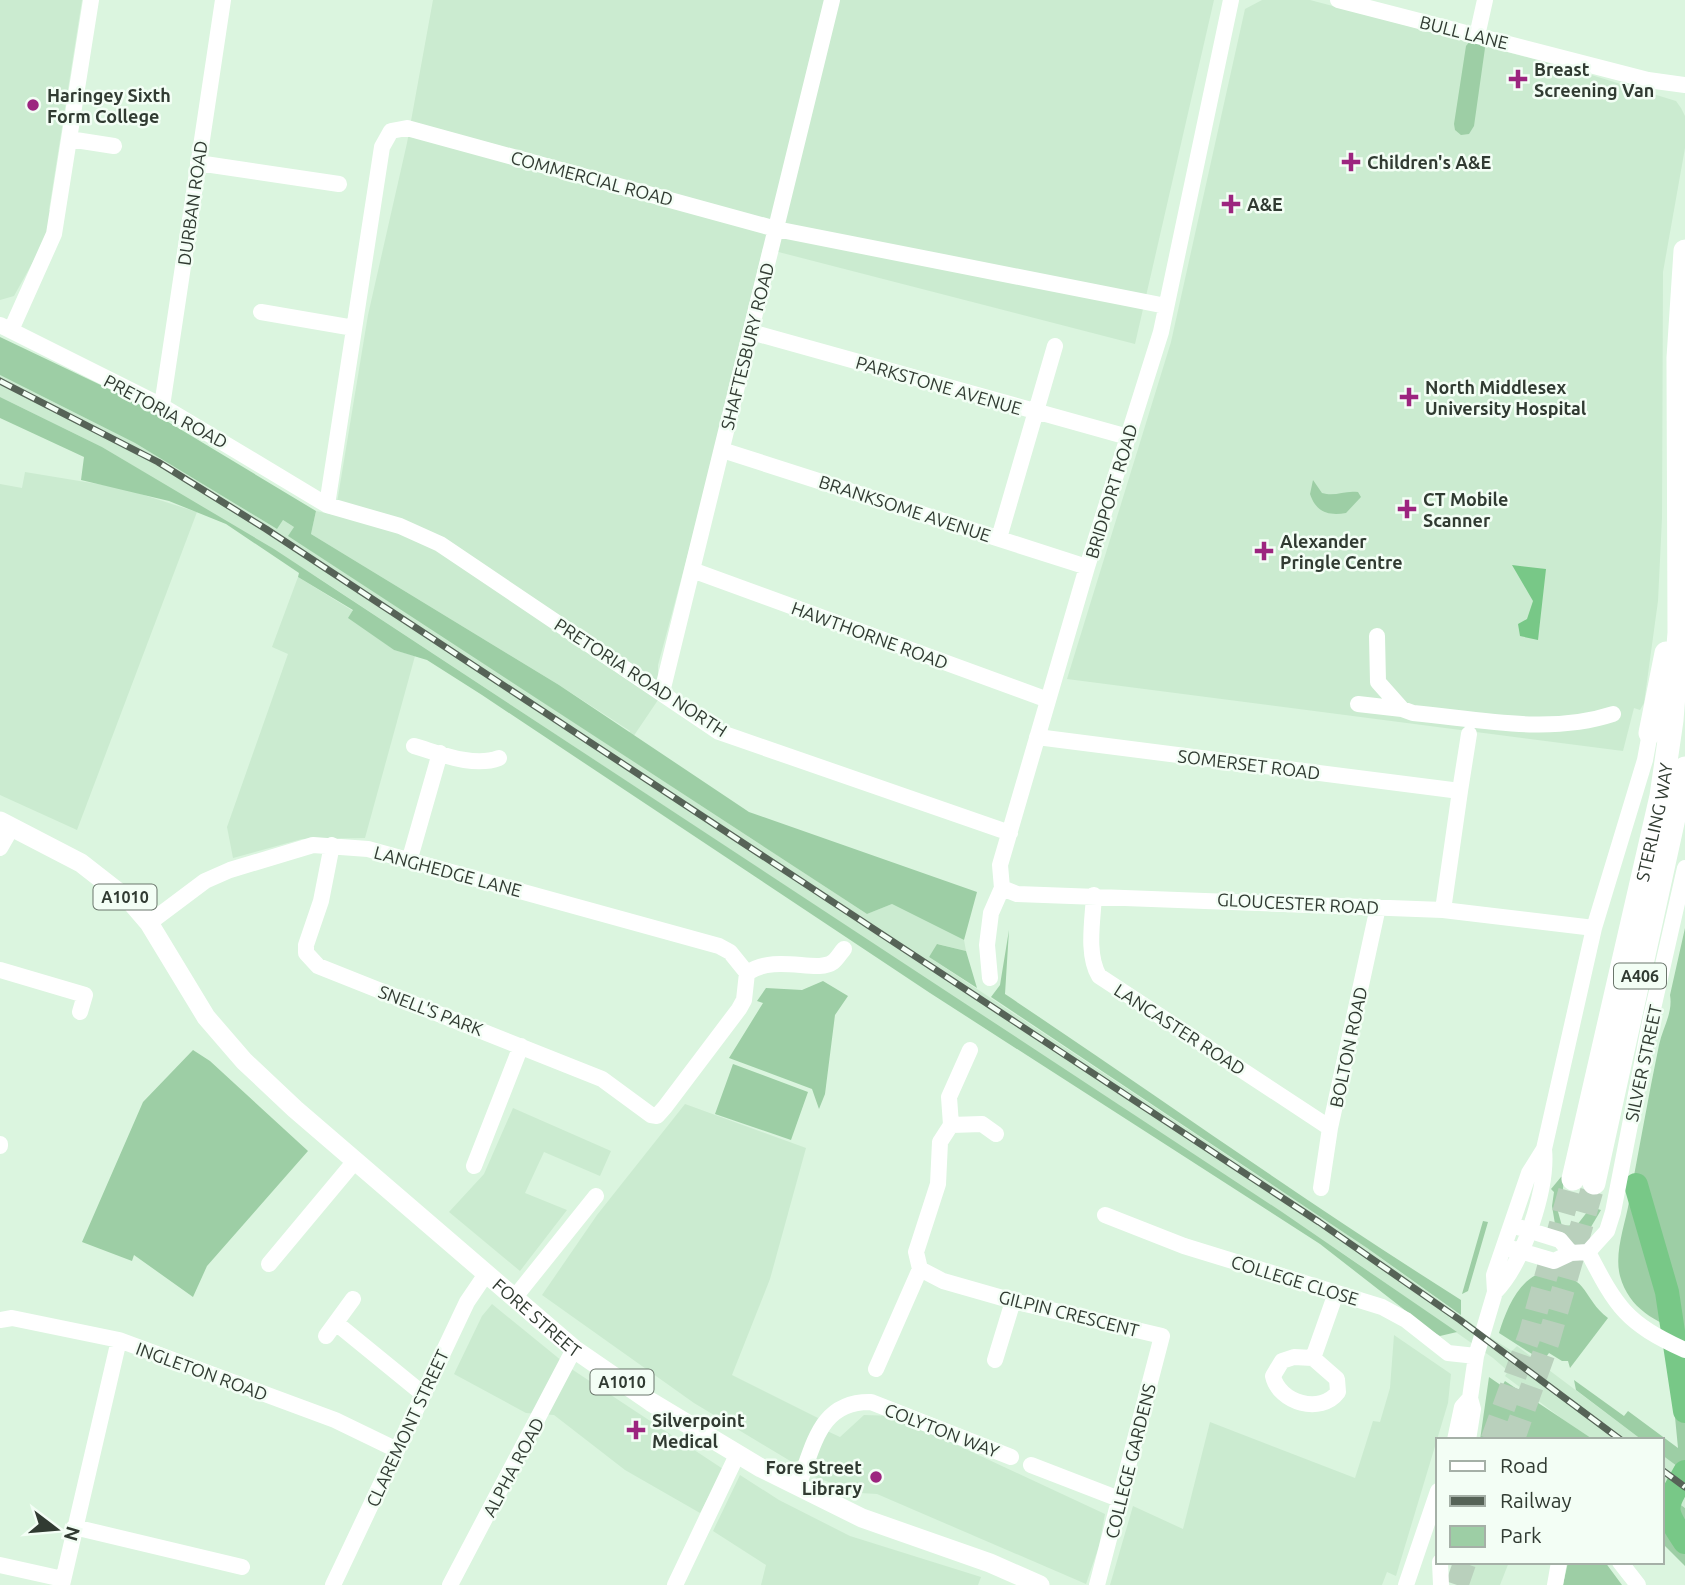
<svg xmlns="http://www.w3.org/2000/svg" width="1685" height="1585" viewBox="0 0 1685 1585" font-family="Ubuntu,sans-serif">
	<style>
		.built { fill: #cbebd0 }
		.green { fill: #9dcea5 }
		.water { fill: #78c887 }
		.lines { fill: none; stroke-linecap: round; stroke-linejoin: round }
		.river { stroke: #78c887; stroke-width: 24 }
		.highway-tunnel { stroke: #b9d0bc; stroke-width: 23; stroke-dasharray: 23 11; stroke-linecap: butt }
		.minor { stroke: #fff; stroke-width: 16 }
		.major { stroke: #fff; stroke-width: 19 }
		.highway { stroke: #fff; stroke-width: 23 }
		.rail-casing { stroke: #566357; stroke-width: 7 }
		.rail { stroke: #f3fef5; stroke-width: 4.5; stroke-dasharray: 13; stroke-linecap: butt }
		.poi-dot { fill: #9c257f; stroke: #f3fef5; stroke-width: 2.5 }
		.labels { text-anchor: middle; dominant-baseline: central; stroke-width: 5; stroke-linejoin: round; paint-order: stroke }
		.shield { fill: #f3fef5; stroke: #6b766c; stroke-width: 2 }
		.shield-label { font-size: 16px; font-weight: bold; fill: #313b32 }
		.street-label { font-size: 18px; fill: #313b32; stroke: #f3fef5 }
		.poi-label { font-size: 18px; font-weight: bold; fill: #313b32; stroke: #f3fef5; text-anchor: start }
	</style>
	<rect width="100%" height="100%" fill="#dbf5df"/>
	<path class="built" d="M0,0H82L49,210L52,211L49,233L14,296L0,300Z
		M433,0H1214L1135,344L763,248L702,502L658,665V700L633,737L629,734L630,731L559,685L311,534L316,511L335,515L368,315L407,143Z
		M1262,0H1310L1572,69L1676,101L1681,108L1685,116V148L1663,272L1662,518L1658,601L1644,703L1640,710L1634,708L1623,751L1067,679L1171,342L1245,9Z
		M0,375L135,443L277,529L283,520L294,527L289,536L867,914L892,904L964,940L966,951L938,944L929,957L1367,1248L1496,1341L1512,1351L1517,1346L1642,1440H1594L1565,1421L1505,1376L1508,1371L1493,1358L1348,1257L317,577L102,447L0,397Z
		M25,472L122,488L197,512L77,830L0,795V484L22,488Z
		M298,577L353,611L349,617L394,650L415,656L365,838L302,839L233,858L227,827L288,654L272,647Z
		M685,1104L806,1148L770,1279L732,1375L818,1418L801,1460L792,1462L694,1403L542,1295L597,1215Z
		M513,1108L611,1151L600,1176L544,1152L525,1193L567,1210L520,1271L449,1212L484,1174Z
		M492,1304L573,1370L723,1469L700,1513L625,1470L554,1415L526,1413L454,1374L482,1316Z
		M1394,1335L1451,1374L1448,1403L1396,1576L1387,1572L1382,1585H1110L1133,1506L1183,1529L1210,1422L1355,1478L1373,1421L1380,1422L1390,1388Z
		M864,1415L895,1416L1105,1514L1099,1546L1086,1584L877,1494L860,1493L806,1474L825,1430L840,1437Z
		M1662,1455L1685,1472V1508L1662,1491Z
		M740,1475L779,1500L850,1536L981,1577L978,1585H761L766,1565L713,1531Z
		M1457,1562H1509L1500,1585H1462Z"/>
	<path class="green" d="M1470,41L1483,44L1485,48L1474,126L1469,134L1461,135L1455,130L1454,124L1466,46Z
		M0,337L130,399L316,511L311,534L559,685L749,812L977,892L964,940L892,904L867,914L288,536L294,527L283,520L277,529L135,443L0,375Z
		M0,397L102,447L274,549L1282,1212L1457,1332L1440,1336L1433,1332L1320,1244L930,993L482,695L427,660L394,650L348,618L353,610L298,577L299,573L226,524L169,501L81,480L84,457L0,418Z
		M1313,480L1322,493C1336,497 1344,490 1358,492L1361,497L1346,513C1328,516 1316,512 1310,494Z
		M1685,928V1333C1656,1322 1629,1309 1620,1276C1614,1253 1625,1225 1629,1202C1639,1150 1648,1098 1659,1045C1663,1027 1673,1013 1670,995Z
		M1009,930L1005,994C1157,1096 1306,1202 1461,1300V1315L1367,1248L991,997L1000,985Z
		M937,944L966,951L977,988L929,957Z
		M823,981L848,996L835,1015L825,1094L819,1109L812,1089L729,1058L763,1003L757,1001L766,988L802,990Z
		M193,1050L210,1061L308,1151L207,1266L193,1297L134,1255L132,1261L82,1242L143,1102Z
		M733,1064L808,1092L791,1140L715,1114Z
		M1561,1177L1564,1178L1562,1199L1557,1208L1562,1226L1577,1225L1591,1207L1601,1210L1588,1232L1571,1236L1555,1224L1552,1206L1554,1192L1551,1189Z
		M1483,1221L1488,1222L1468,1291L1462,1294Z
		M1550,1271C1591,1279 1582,1298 1608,1318L1570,1368L1568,1361H1562L1549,1353L1543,1361L1499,1333C1507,1308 1520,1274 1550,1271Z
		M1669,1355L1685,1361V1472L1662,1455V1440H1642L1576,1390L1574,1380L1624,1416L1628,1411L1678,1448Z
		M1489,1377L1502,1386L1505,1381L1594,1440L1572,1437L1480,1440Z
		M1662,1491L1685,1508V1522L1680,1520L1685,1529V1566L1662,1543Z
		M1568,1562H1605L1622,1585H1563Z"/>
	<path class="water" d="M1512,565L1546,569L1538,640L1520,636L1518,624L1527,619L1533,601Z"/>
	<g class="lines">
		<path class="river" d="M1636,1185L1667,1292L1685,1411
			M1685,1472C1665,1509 1661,1506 1685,1542"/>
		<path class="highway-tunnel" d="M1492,1440L1530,1334L1573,1179
			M1513,1440L1548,1342L1594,1183
			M1457,1585L1465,1562"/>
		<path class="minor" d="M1338,0L1648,80L1685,85
			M1477,36L1485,0
			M69,139L114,146
			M198,163L339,184
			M261,312L354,328
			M0,325L162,406L327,505L400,526L440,544L719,732L1010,833
			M11,330L54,234L91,0
			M751,332L1128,437
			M162,406L223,0
			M722,450L1087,567
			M327,505L382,147L391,131L407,128L776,229L1166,306
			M999,538L1055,346
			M692,570L1048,700
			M1377,636L1378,682L1402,709
			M662,692L832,0
			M1358,704L1402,709L1413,713C1478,719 1549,735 1613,714
			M1037,737L1460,791L1443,910
			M414,746C439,753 473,768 499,758
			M1460,791L1469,734
			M0,848L12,827
			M410,858L440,753
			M1002,888L1017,894L1443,910L1594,928
			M1094,895C1093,919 1086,954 1099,976L1330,1128
			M149,923L205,881L230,870L313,845L368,849L719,946L730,952L747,973L744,1000L739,1009L665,1107L657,1116L651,1115L602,1079L318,966L306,953V945L321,901L332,845
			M0,970L85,995L80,1012
			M747,973C776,953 817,974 833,962C837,959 841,952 844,949
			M990,978L987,945L991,913L1002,888L1000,865L1087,567L1161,332L1231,0
			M951,1125L940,1142L938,1184L916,1252L920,1269L943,1281L1013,1301L1162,1336L1097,1585
			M951,1125L949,1097L970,1050
			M951,1125L982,1124L996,1134
			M0,1144V1146
			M474,1166L521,1046
			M1321,1188L1330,1128L1378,907
			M1105,1215L1184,1246L1382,1307L1406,1320L1448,1353L1476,1356
			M1518,1227L1560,1240L1571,1253
			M1510,1248L1554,1261L1571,1253L1588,1252
			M1588,1252L1607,1231L1613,1212L1650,1022L1685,868
			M1588,1252C1617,1308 1626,1323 1685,1350
			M269,1264L355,1161
			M1495,1292C1523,1264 1548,1188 1544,1149L1594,928L1645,760L1650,733
			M515,1297L596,1196
			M0,1320L12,1318L119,1340L335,1420L397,1450
			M336,1323L423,1394
			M326,1336L353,1299
			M1313,1358L1294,1357L1282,1361L1273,1376C1279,1403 1321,1415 1338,1392L1337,1379L1313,1358L1336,1293
			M995,1360L1013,1301
			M876,1369L920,1269
			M1455,1440L1462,1407L1470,1398L1476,1356L1495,1292L1494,1275L1529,1173L1544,1149
			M1468,1440L1473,1409L1470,1398
			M1031,1465L1119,1499
			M798,1486C814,1446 819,1401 871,1402L1011,1457
			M74,1527L242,1567
			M1440,1562L1441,1585
			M1620,1562L1638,1585
			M0,1565L63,1579
			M62,1585L119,1340
			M333,1585L467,1302L486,1274
			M450,1585L574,1349
			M675,1585L737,1455
			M1406,1585L1438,1491
			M1555,1585L1559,1562"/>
		<path class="major" id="s1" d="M0,821L81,863L131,902L149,923L206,1017L244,1061L295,1109L574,1349L651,1402L761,1468L862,1518L990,1563L1040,1585"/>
		<g class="highway">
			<path d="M1650,733L1666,653"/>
			<path id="s2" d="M1573,1179L1661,796L1672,720L1679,633L1678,358L1685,251"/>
			<path d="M1594,1183L1685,768"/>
		</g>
		<g class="rail-casing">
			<path id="rail" d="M0,381L158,462L266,529L1319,1222L1460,1320L1621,1440
				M1662,1470L1685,1487"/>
		</g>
		<use href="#rail" class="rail"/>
	</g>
	<g class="poi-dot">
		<path d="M1514.5 68.5h7v7h7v7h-7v7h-7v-7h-7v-7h7z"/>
		<circle cx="33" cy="105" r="7"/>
		<path d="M1347.5 151.5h7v7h7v7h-7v7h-7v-7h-7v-7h7z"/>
		<path d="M1227.5 193.5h7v7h7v7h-7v7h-7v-7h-7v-7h7z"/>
		<path d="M1405.5 386.5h7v7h7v7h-7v7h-7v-7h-7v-7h7z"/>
		<path d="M1403.5 498.5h7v7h7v7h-7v7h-7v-7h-7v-7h7z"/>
		<path d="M1260.5 540.5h7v7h7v7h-7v7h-7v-7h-7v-7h7z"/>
		<path d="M632.5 1419.5h7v7h7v7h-7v7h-7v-7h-7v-7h7z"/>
		<circle cx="876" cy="1477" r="7"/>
	</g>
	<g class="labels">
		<g class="shield">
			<rect x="93.5" y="884.5" width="63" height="25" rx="5"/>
			<rect x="1614" y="963.5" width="52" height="25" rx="5"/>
			<rect x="590.5" y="1369.5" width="63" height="25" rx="5"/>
		</g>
		<g class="shield-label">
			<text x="125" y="897">A1010</text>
			<text x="1640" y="976">A406</text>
			<text x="622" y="1382">A1010</text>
		</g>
		<g class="street-label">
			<text transform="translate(1464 32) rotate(14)">BULL LANE</text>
			<text transform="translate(592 178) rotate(15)">COMMERCIAL ROAD</text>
			<text transform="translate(192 203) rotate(-82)">DURBAN ROAD</text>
			<text transform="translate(747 346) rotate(-76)">SHAFTESBURY ROAD</text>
			<text transform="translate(939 385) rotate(16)">PARKSTONE AVENUE</text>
			<text transform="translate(166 411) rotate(28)">PRETORIA ROAD</text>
			<text transform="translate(1111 491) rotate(-73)">BRIDPORT ROAD</text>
			<text transform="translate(905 508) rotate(18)">BRANKSOME AVENUE</text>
			<text transform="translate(870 635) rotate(20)">HAWTHORNE ROAD</text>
			<text transform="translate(641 677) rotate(33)">PRETORIA ROAD NORTH</text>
			<text transform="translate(1249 764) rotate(7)">SOMERSET ROAD</text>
			<text stroke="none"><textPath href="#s2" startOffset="366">STERLING WAY</textPath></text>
			<text transform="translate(448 871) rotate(15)">LANGHEDGE LANE</text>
			<text transform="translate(1298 903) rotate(3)">GLOUCESTER ROAD</text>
			<text transform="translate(431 1010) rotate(21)">SNELL'S PARK</text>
			<text transform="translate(1180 1029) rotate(33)">LANCASTER ROAD</text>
			<text transform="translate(1348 1047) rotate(-78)">BOLTON ROAD</text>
			<text transform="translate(1643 1063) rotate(-78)">SILVER STREET</text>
			<text transform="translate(1295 1280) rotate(17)">COLLEGE CLOSE</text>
			<text transform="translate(1069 1313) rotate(14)">GILPIN CRESCENT</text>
			<text stroke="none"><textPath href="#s1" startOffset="740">FORE STREET</textPath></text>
			<text transform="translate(202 1371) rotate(20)">INGLETON ROAD</text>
			<text transform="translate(407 1428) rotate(-65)">CLAREMONT STREET</text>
			<text transform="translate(942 1430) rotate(21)">COLYTON WAY</text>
			<text transform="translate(1130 1461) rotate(-76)">COLLEGE GARDENS</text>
			<text transform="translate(513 1467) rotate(-62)">ALPHA ROAD</text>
		</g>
		<g class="poi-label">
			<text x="1534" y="69">Breast<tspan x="1534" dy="21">Screening Van</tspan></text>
			<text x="47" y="95">Haringey Sixth<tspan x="47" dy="21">Form College</tspan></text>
			<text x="1367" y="162">Children's A&amp;E</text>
			<text x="1247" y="204">A&amp;E</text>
			<text x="1425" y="387">North Middlesex<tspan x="1425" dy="21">University Hospital</tspan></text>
			<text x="1423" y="499">CT Mobile<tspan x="1423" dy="21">Scanner</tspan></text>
			<text x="1280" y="541">Alexander<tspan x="1280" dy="21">Pringle Centre</tspan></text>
			<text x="652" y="1420">Silverpoint<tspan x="652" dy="21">Medical</tspan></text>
			<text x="862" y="1467" text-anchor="end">Fore Street<tspan x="862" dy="21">Library</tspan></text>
		</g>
	</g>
	<rect x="1436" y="1438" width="228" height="126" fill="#f3fef5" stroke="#a5b0a7" stroke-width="2"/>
	<rect x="1450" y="1461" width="35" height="10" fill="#ffffff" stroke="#a5b0a7" stroke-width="2"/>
	<text x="1500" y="1473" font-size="21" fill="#313b32">Road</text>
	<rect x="1450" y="1496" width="35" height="10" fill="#566357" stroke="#a5b0a7" stroke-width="2"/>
	<text x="1500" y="1508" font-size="21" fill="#313b32">Railway</text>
	<rect x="1450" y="1526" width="35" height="21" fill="#9dcea5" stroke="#a5b0a7" stroke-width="2"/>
	<text x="1500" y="1543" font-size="21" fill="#313b32">Park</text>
	<g transform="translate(56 1529) rotate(106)" stroke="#f3fef5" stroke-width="5" paint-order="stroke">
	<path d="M0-5L12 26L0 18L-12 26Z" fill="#313b32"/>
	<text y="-10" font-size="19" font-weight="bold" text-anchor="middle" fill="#313b32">N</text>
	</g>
</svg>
